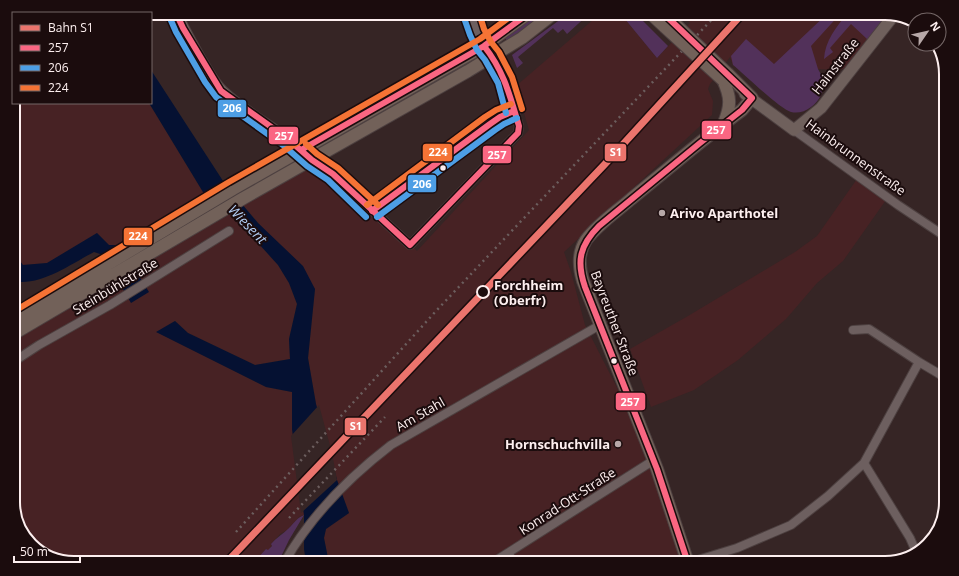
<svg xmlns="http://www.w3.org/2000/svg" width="959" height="576" viewBox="0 0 959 576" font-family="'Open Sans',sans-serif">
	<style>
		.built { fill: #472224 }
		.green { fill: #52315a }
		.water { fill: #051132 }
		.pier { fill: #362525 }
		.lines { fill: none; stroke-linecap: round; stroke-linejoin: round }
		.street-casing { stroke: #4d4040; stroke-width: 10 }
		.secondary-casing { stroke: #4d4040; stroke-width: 13 }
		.primary-casing { stroke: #4d4040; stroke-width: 14 }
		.street { stroke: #6d5f5f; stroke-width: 8 }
		.secondary { stroke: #6f605c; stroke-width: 11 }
		.primary { stroke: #726159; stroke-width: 12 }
		.rail { stroke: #6c5e5e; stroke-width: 2.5; stroke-dasharray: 2 4; stroke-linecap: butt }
		.primary-bridge-casing { stroke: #4d4040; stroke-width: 14; stroke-linecap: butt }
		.primary-bridge { stroke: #726159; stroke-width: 12 }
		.bus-1-casing { stroke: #1b0c0d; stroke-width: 9 }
		.bus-2-casing { stroke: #1b0c0d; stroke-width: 9 }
		.bus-3-casing { stroke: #1b0c0d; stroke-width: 9 }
		.bus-1 { stroke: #fa6682; stroke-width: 6 }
		.bus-2 { stroke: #4d9ee5; stroke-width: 6 }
		.bus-3 { stroke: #f57335; stroke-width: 6 }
		.rail-1-casing { stroke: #1b0c0d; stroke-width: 10 }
		.rail-1 { stroke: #eb746d; stroke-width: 7 }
		.bus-dot { fill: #fdefef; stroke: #1b0c0d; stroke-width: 1.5 }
		.poi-dot { fill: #b7a8a8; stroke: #1b0c0d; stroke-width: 1.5 }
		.stop-dot { fill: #1b0c0d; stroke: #fdefef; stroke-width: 2 }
		.labels { text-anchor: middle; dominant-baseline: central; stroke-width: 4; stroke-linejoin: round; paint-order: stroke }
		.street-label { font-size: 13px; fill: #fdefef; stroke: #1b0c0d }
		.poi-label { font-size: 13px; font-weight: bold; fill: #fdefef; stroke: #1b0c0d; text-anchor: start }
		.stop-label { font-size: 13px; font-weight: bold; fill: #fdefef; stroke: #1b0c0d; text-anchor: start }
		.water-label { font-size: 14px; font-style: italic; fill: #b1cdf4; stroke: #1b0c0d }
		.rim { fill: none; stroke: #fdefef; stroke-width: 2 }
		.line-badge { stroke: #1b0c0d; stroke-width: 1.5 }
		.badge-label { font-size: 11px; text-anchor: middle; font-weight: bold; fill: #fff }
	</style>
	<rect width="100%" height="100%" fill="#362525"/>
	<path class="built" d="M601,13H620L657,58L690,23L681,13H885L890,14L848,65L843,69L838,70L733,65L730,57L710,84L708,89L713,101L712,115L564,252L571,272L585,325L654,460L689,563H329L324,538L326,529L349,513L337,480L316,404L308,358L315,289L236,197L315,151L417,251L529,130L516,86Z
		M13,103H149L206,197L230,212L278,265L289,283L297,304L289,339L290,359L255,365L188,333L175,321L157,332L266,387L292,392V429L304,515L299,517L287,530L280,534L271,544L272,545L268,551L266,549L253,563H74L43,555L21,533L13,506V332L111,271L109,245L97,233L47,263L23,265L13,252Z
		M857,179L886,200L843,261L817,283L786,319L738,360L694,390L651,407L630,349L688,316L795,252L817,236Z"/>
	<path class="green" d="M538,13H546L507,42L505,37Z
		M569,13H590L567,34L563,29L558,33L553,28L518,57L523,63L517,68L512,55Z
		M620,13H634L637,15L668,46L657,58Z
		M828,13H841L811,46L818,69L824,80C823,84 823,90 821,95C816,106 803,115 791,112C780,109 744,74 733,65L731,56L746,39L774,64Z
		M848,13H885L890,14L870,39H867L851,24L830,48L833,52L824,59C825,41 836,27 848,13Z
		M459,64L460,67C418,90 378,117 337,141L335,139C377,115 417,89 459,64Z
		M304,515L289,540L278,563H253L266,549L268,550L272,546L271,544C276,538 283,534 289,528C294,523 297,518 304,515Z"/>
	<path class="water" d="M151,70L225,184L258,223L303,266L315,289L308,358L316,404L337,480L349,513L326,529L324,538L329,563H306L304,549V515L292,429V392L266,387L156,332L175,321L188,333L255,365L290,359L289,339L297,304L289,283L278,265L230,212L206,197L149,103H151Z
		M97,233L109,245H127L129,260L149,292L131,303L103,255L94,252C73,263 45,283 20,282L13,270V252L23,265L47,263Z"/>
	<path class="pier" d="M319,405L332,453L337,480L301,513L291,436Z"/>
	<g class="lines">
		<g class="street-casing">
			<path id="street" d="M471,13L477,32L484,46
				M794,130L898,205L946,237
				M312,160L333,174L410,245L518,133L519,126L507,86L492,56
				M372,211L490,124L500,117L514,111
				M13,362L39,345L110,305L229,231
				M919,362L946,378
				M864,463L910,538L917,554
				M508,553L515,563
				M284,563C311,515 348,478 391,445L600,325
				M492,563L654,460
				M688,563L737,548L791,525L828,496L864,463L919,362L869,329L853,330"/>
		</g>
		<g class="secondary-casing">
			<path id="secondary" d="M176,13C183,29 192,44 200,59C207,70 213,83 223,92C246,114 276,129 301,150
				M745,94L794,130L821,108L894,15"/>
		</g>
		<g class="primary-casing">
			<path id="primary" d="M650,13L665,27
				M663,13L671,20
				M723,80C731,97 731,106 724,123
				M13,321L233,189L484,46L529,13
				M13,334L242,199L468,71L522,38L554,13
				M688,563L657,469L583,281C579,268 578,252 586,240C598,224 616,212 631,199C668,169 704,138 742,110L752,98L728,74"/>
		</g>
		<use href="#street" class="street"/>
		<use href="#secondary" class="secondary"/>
		<use href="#primary" class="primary"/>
		<path class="rail" d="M289,518L385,417
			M236,532L436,311L718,13"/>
		<g class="primary-bridge-casing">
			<path id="primary-bridge" d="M671,20L728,74
				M665,27L723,80"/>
		</g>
		<use href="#primary-bridge" class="primary-bridge"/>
		<g class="bus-1-casing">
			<path id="bus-1" d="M176,13L183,28L221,91L288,139L312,160L333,174L410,245
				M663,13L752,98L742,110L700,143L599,226C580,245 576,261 585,287L657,469L688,563
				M301,150L484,46L529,13
				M372,211L490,124L500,117L514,111
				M410,245L518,133L519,126C510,96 504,71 484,46"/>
		</g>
		<g class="bus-2-casing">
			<path id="bus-2" d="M463,15L470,35L477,50L485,60L498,83L506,113
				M169,16L176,32L205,82L216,97L283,145L307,166L328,180L366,217
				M377,217L495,130L504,124L517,118"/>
		</g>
		<g class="bus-3-casing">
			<path id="bus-3" d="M479,13L484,29L491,42L499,52L512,77L522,109
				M306,144L317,154L338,168L378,205
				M367,205L485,117L496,110L511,104
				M13,312L229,182L480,39L515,13"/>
		</g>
		<use href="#bus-1" class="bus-1"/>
		<use href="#bus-2" class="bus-2"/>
		<use href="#bus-3" class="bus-3"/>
		<g class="rail-1-casing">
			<path id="rail-1" d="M226,563L605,164L743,13"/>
		</g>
		<use href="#rail-1" class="rail-1"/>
	</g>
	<g class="bus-dot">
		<circle cx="443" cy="168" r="3.5"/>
		<circle cx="614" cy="361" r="3.5"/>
	</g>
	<g class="poi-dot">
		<circle cx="662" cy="213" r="4"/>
		<circle cx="618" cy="444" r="4"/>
	</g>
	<circle class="stop-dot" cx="483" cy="292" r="6"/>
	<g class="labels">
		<g class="street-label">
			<text transform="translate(835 66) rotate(-52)">Hainstraße</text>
			<text transform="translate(856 157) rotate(36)">Hainbrunnenstraße</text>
			<text transform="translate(115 286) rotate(-31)">Steinbühlstraße</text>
			<text transform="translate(615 323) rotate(69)">Bayreuther Straße</text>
			<text transform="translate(420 414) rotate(-30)">Am Stahl</text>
			<text transform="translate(567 501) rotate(-33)">Konrad-Ott-Straße</text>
		</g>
		<g class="poi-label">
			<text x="670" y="213">Arivo Aparthotel</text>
			<text x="610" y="444" text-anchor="end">Hornschuchvilla</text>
		</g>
		<g class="stop-label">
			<text x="494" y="285">Forchheim<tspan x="494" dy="15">(Oberfr)</tspan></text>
		</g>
		<g class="water-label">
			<text transform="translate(248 224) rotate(46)">Wiesent</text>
		</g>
	</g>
	<path d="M0 0H959V576H0ZM74 20H885A54 54 0 0 1 939 74V502A54 54 0 0 1 885 556H74A54 54 0 0 1 20 502V74A54 54 0 0 1 74 20Z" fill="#1b0c0d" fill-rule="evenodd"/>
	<path class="rim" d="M74 20H885A54 54 0 0 1 939 74V502A54 54 0 0 1 885 556H74A54 54 0 0 1 20 502V74A54 54 0 0 1 74 20Z"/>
	<g class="line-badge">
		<rect x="217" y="99" width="30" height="19" rx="4" fill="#4d9ee5"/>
		<rect x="701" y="120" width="31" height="20" rx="4" fill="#fa6682"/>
		<rect x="268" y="126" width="31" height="19" rx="4" fill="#fa6682"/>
		<rect x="422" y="143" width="31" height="19" rx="4" fill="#f57335"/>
		<rect x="604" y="143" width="23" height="19" rx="4" fill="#eb746d"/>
		<rect x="482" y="145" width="30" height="19" rx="4" fill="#fa6682"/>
		<rect x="407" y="174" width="30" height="19" rx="4" fill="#4d9ee5"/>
		<rect x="123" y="227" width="30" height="19" rx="4" fill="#f57335"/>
		<rect x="615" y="392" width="31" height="19" rx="4" fill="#fa6682"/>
		<rect x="344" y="417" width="23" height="19" rx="4" fill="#eb746d"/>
	</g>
	<g class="badge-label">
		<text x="232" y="112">206</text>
		<text x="716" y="134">257</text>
		<text x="284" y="140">257</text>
		<text x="438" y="156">224</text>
		<text x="616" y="156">S1</text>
		<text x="497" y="159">257</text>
		<text x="422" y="188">206</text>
		<text x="138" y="240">224</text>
		<text x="630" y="406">257</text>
		<text x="356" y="430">S1</text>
	</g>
	<rect x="12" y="12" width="140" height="92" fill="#1b0c0d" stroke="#756767"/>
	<rect x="20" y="25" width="20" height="6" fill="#eb746d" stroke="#756767"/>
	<text x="48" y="32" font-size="12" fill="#fdefef">Bahn S1</text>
	<rect x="20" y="45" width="20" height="6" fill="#fa6682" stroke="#756767"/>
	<text x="48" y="52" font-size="12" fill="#fdefef">257</text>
	<rect x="20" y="65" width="20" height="6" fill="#4d9ee5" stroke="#756767"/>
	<text x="48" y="72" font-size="12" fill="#fdefef">206</text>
	<rect x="20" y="85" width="20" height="6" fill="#f57335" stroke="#756767"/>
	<text x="48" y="92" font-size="12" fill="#fdefef">224</text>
	<g transform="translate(927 32) rotate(56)"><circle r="19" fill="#1b0c0d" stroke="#756767"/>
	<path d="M0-3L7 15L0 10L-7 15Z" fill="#b7a8a8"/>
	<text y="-6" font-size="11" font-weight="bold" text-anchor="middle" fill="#fdefef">N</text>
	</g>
	<path d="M14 556v6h66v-6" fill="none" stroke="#fdefef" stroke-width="2"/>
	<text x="20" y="556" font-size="12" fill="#fdefef" stroke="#1b0c0d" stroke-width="3" paint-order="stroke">50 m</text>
</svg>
